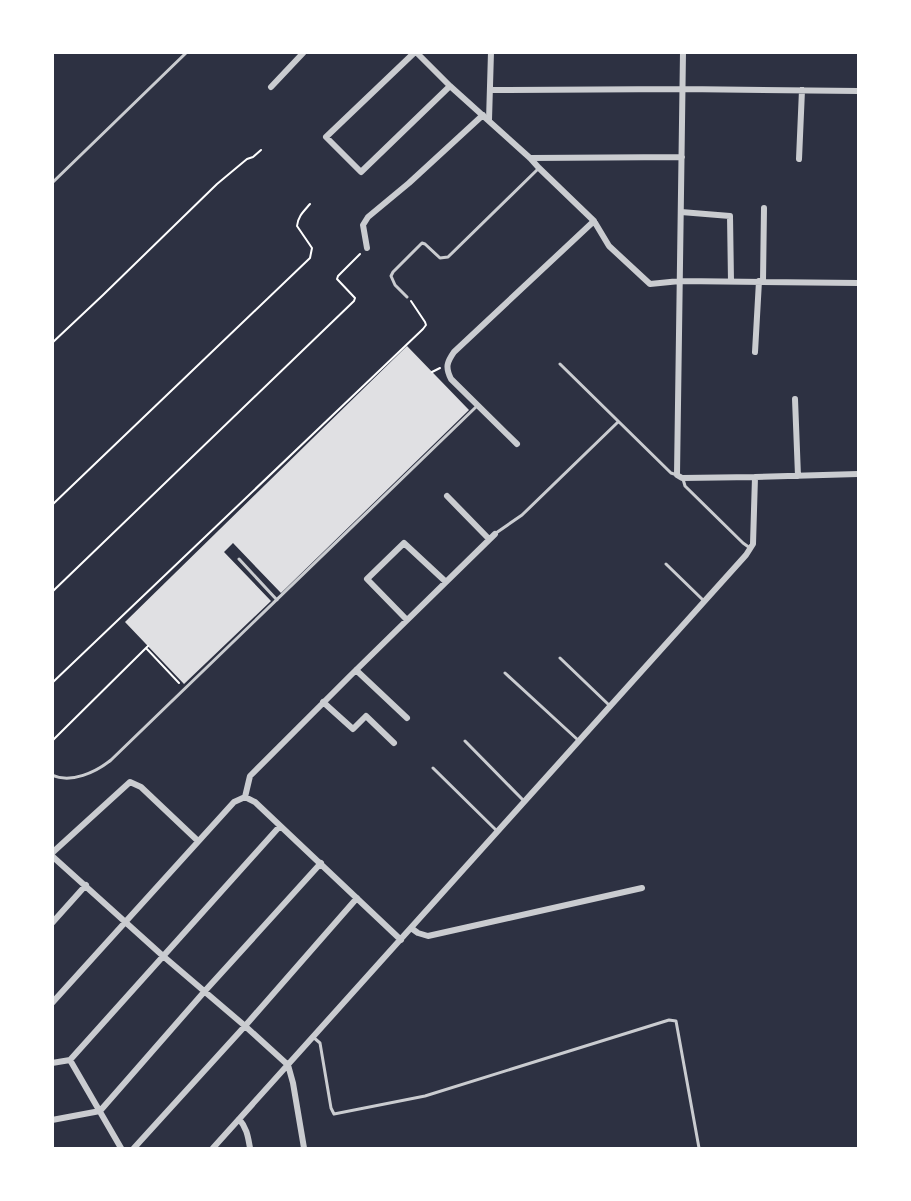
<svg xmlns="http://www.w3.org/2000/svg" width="911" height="1201" viewBox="0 0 911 1201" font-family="Manrope,sans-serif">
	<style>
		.building { fill: #e0e0e3 }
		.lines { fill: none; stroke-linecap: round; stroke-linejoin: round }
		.path { stroke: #fff; stroke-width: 2 }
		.service { stroke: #caccd0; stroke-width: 3 }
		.minor { stroke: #caccd0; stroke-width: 6 }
	</style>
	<rect width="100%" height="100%" fill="#2d3142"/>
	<path class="building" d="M407,346L469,410L281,593L233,543L224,552L271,601L184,684L125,622Z"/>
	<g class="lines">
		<path class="path" d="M52,343L103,295L217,184L247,159L253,157L261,150
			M432,372L440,368
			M52,505L310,258L312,248L297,226C298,216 304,211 310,204
			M52,592L354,301L355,298L337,279L338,276L360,254
			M146,648L179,683
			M52,683L423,329L426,325L425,322L411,301
			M52,741L148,646"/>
		<path class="service" d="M52,183L187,52
			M407,297L395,285L391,276L393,272L422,243L425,244L440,258L448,257L539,168
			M560,364L671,473L677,475
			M683,479L685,486L743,543L750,548
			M496,533L522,515L618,422
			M239,559L277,600
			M666,564L703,600
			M560,658L609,705
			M505,673L578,740
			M465,741L523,800
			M433,768L496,830
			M52,775C71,784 96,772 111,760L477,406
			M313,1037L320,1043L331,1108L334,1114L425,1096L669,1020L676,1021L699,1148"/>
		<path class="minor" d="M415,52L326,137L361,172L450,86
			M416,52L450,86L530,158L539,168L594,221L609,246L650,284L680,281L858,283
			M683,52L677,475L682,478L755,477L858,474
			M271,87L304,52
			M491,90L682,89L858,91
			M489,120L491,52
			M530,158L682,157
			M799,159L802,90
			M681,212L730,216L731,281
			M367,248L363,225L368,217L409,183L483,115
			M763,281L764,208
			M755,352L759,281
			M795,399L798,476
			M517,444L451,379C445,367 447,362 454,352L594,221
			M447,496L489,539
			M407,620L367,579L404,543L446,582
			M356,670L407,718
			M323,702L353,729L366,716L394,743
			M245,797L250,776L351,675L495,534
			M52,853L130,782L141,787L198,841
			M52,856L163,956L245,1026L288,1065L293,1083L304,1148
			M52,923L86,885
			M411,928L418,933L428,936L642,888
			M52,1003L234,802L245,797L255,802L401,940
			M70,1060L280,826
			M52,1063L70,1060L121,1148
			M239,1119C247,1128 248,1137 250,1148
			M52,1120L100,1111L204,992L321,863
			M134,1148L245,1026L357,898
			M213,1148L746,555L753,544L755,477"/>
	</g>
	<rect width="911" height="1201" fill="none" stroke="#ffffff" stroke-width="108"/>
</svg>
